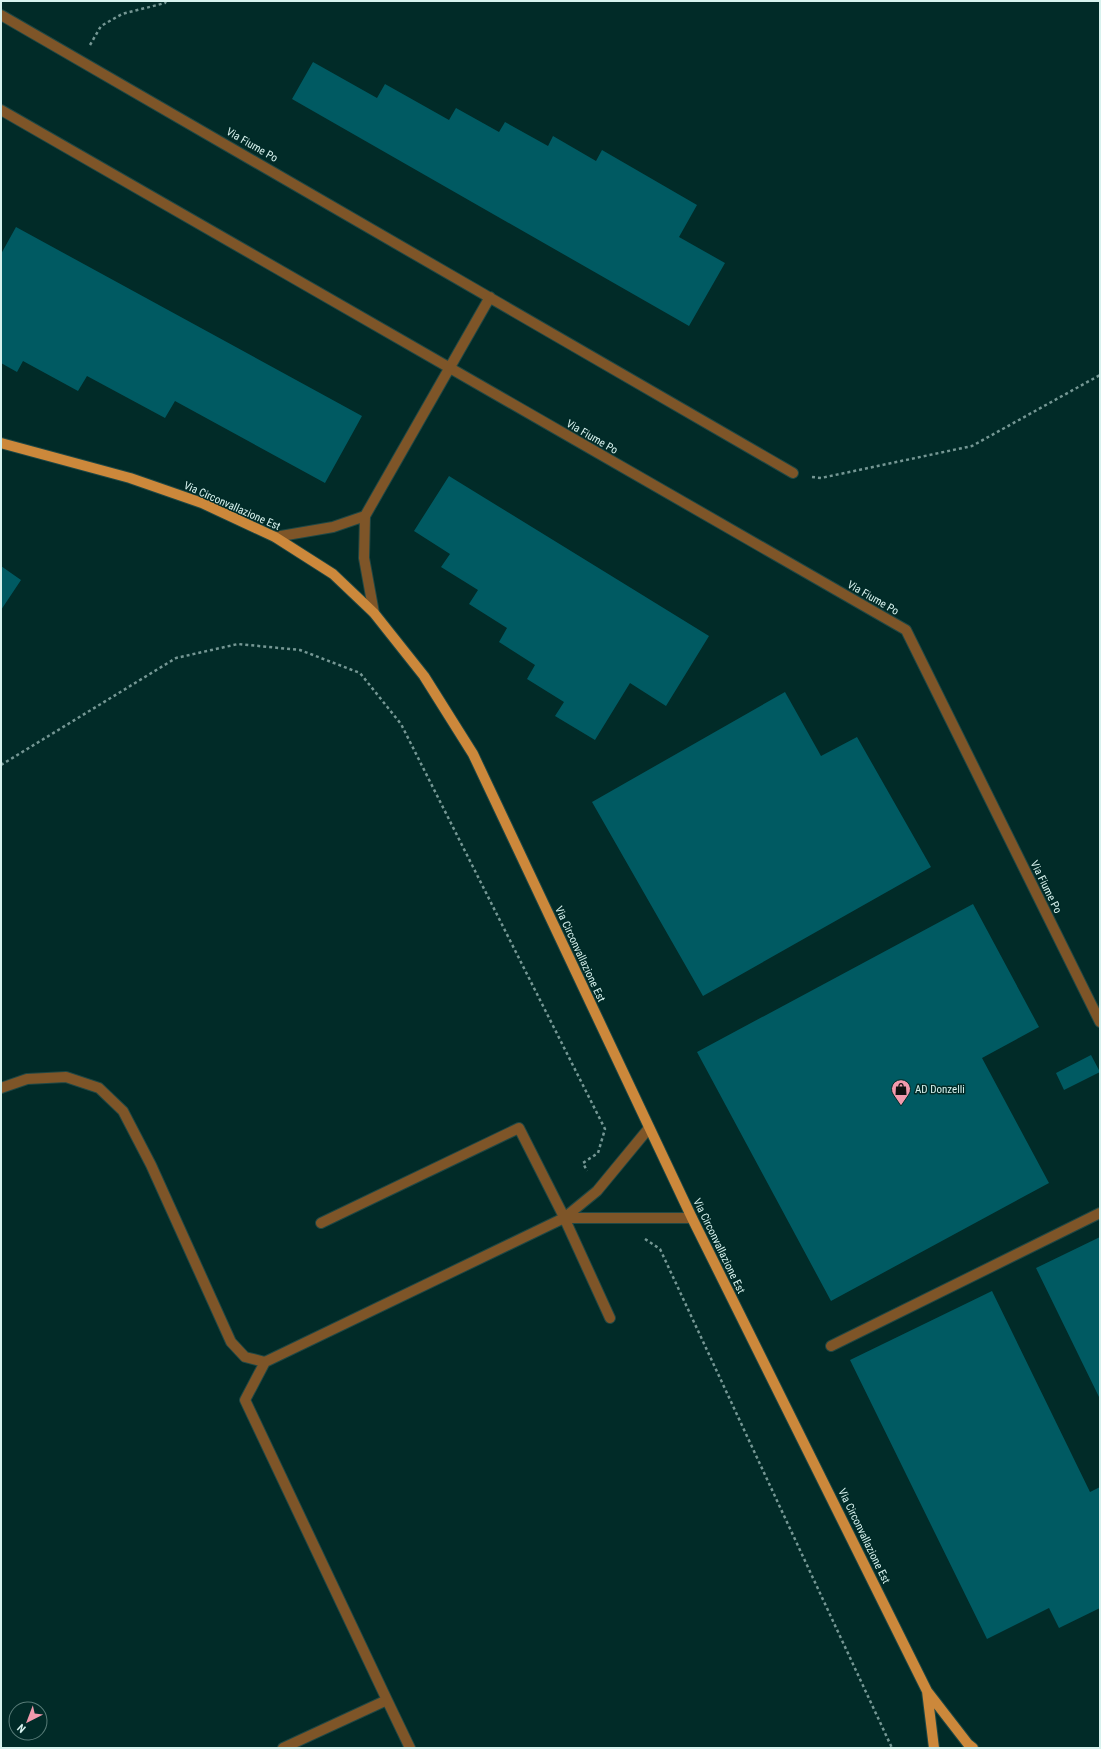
<svg xmlns="http://www.w3.org/2000/svg" width="1101" height="1749" viewBox="0 0 1101 1749" font-family="'Roboto Condensed',sans-serif">
	<style>
		.building { fill: #005a62 }
		.lines { fill: none; stroke-linecap: round; stroke-linejoin: round }
		.service-casing { stroke: #1f4744; stroke-width: 12 }
		.minor-casing { stroke: #1f4744; stroke-width: 12 }
		.primary-casing { stroke: #1f4744; stroke-width: 12 }
		.path { stroke: #759794; stroke-width: 2.5; stroke-dasharray: 3 3; stroke-linecap: butt }
		.service { stroke: #7e5528; stroke-width: 10 }
		.minor { stroke: #7e5528; stroke-width: 10 }
		.primary { stroke: #cc883b; stroke-width: 10 }
		.labels { text-anchor: middle; dominant-baseline: central; stroke-width: 3; stroke-linejoin: round; paint-order: stroke }
		.street-label { font-size: 11px; fill: #d7f2ee; stroke: #012b28 }
		.poi-label { font-size: 11px; fill: #d7f2ee; stroke: #012b28; text-anchor: start }
	</style>
	<rect width="100%" height="100%" fill="#012b28"/>
	<path class="building" d="M313,62L377,98L385,84L449,120L456,108L499,132L505,122L548,146L553,136L596,161L602,150L697,205L679,237L725,263L689,326L292,99Z
		M16,227L362,416L325,483L175,401L165,418L87,376L78,391L23,361L17,372L1,363V254Z
		M449,476L709,636L666,706L630,683L595,740L555,716L564,702L527,679L535,665L499,642L507,628L469,604L478,590L441,567L450,554L414,531Z
		M1,566L21,580L1,610Z
		M785,692L821,756L857,737L931,867L703,996L592,802Z
		M973,904L1039,1027L982,1058L1049,1183L831,1301L697,1052Z
		M1091,1055L1100,1072L1064,1090L1056,1073Z
		M1100,1237V1399L1036,1268Z
		M992,1291L1090,1492L1100,1487V1608L1059,1628L1049,1608L987,1639L850,1360Z"/>
	<g class="lines">
		<g class="service-casing">
			<path id="service" d="M1,1088L27,1079L66,1077L99,1088L123,1111L151,1165L231,1342L245,1357L265,1362
				M564,1218H692
				M321,1223L519,1128L562,1213L610,1318
				M831,1346L1100,1213
				M387,1700L410,1748
				M283,1748L387,1700L245,1400L265,1362L564,1218L597,1191L649,1128"/>
		</g>
		<g class="minor-casing">
			<path id="minor" d="M1,15L793,473
				M1,110L906,630L1100,1022
				M275,537L333,527L365,516
				M374,613L364,558L365,516L490,297"/>
		</g>
		<g class="primary-casing">
			<path id="primary" d="M1,443L130,478L202,503L275,537L333,574L374,613L424,676L473,754L692,1218L927,1691L968,1744L973,1748
				M927,1691L934,1748"/>
		</g>
		<path class="path" d="M90,45L101,26L122,14L165,3L166,1
			M812,477L821,478L972,446L1100,375
			M1,765L176,658L238,644L300,650L360,673L401,724L605,1129L598,1153L583,1163L587,1171
			M645,1239L660,1249L892,1748"/>
		<use href="#service" class="service"/>
		<use href="#minor" class="minor"/>
		<use href="#primary" class="primary"/>
	</g>
	<defs>
		<g id="shop-pin" transform="scale(1)"><path d="M0 17L-7.5 6A9.5 9.5 0 1 1 7.5 6Z" fill="#f29aad" stroke="#012b28"/><path d="M-5-2.5h2.3a2.7 3.5 0 0 1 5.4 0H5L5.5 6h-11ZM-1.5-2.5h3a1.5 2.3 0 0 0-3 0Z" fill="#111"/></g>
	</defs>
	<g fill-rule="evenodd">
		<use href="#shop-pin" x="901" y="1089"/>
	</g>
	<g class="labels">
		<g class="street-label">
			<text transform="translate(252 145) rotate(30)">Via Fiume Po</text>
			<text transform="translate(592 437) rotate(30)">Via Fiume Po</text>
			<text transform="translate(232 506) rotate(24)">Via Circonvallazione Est</text>
			<text transform="translate(873 598) rotate(30)">Via Fiume Po</text>
			<text transform="translate(1046 887) rotate(64)">Via Fiume Po</text>
			<text transform="translate(580 954) rotate(65)">Via Circonvallazione Est</text>
			<text transform="translate(719 1246) rotate(64)">Via Circonvallazione Est</text>
			<text transform="translate(864 1536) rotate(64)">Via Circonvallazione Est</text>
		</g>
		<g class="poi-label">
			<text x="915" y="1089">AD Donzelli</text>
		</g>
	</g>
	<rect width="1101" height="1749" fill="none" stroke="#d7f2ee" stroke-width="4"/>
	<g transform="translate(28 1721) rotate(222)"><circle r="19" fill="#012b28" stroke="#577b77"/>
	<path d="M0-3L7 15L0 10L-7 15Z" fill="#f29aad"/>
	<text y="-6" font-size="11" font-weight="bold" text-anchor="middle" fill="#d7f2ee">N</text>
	</g>
</svg>
